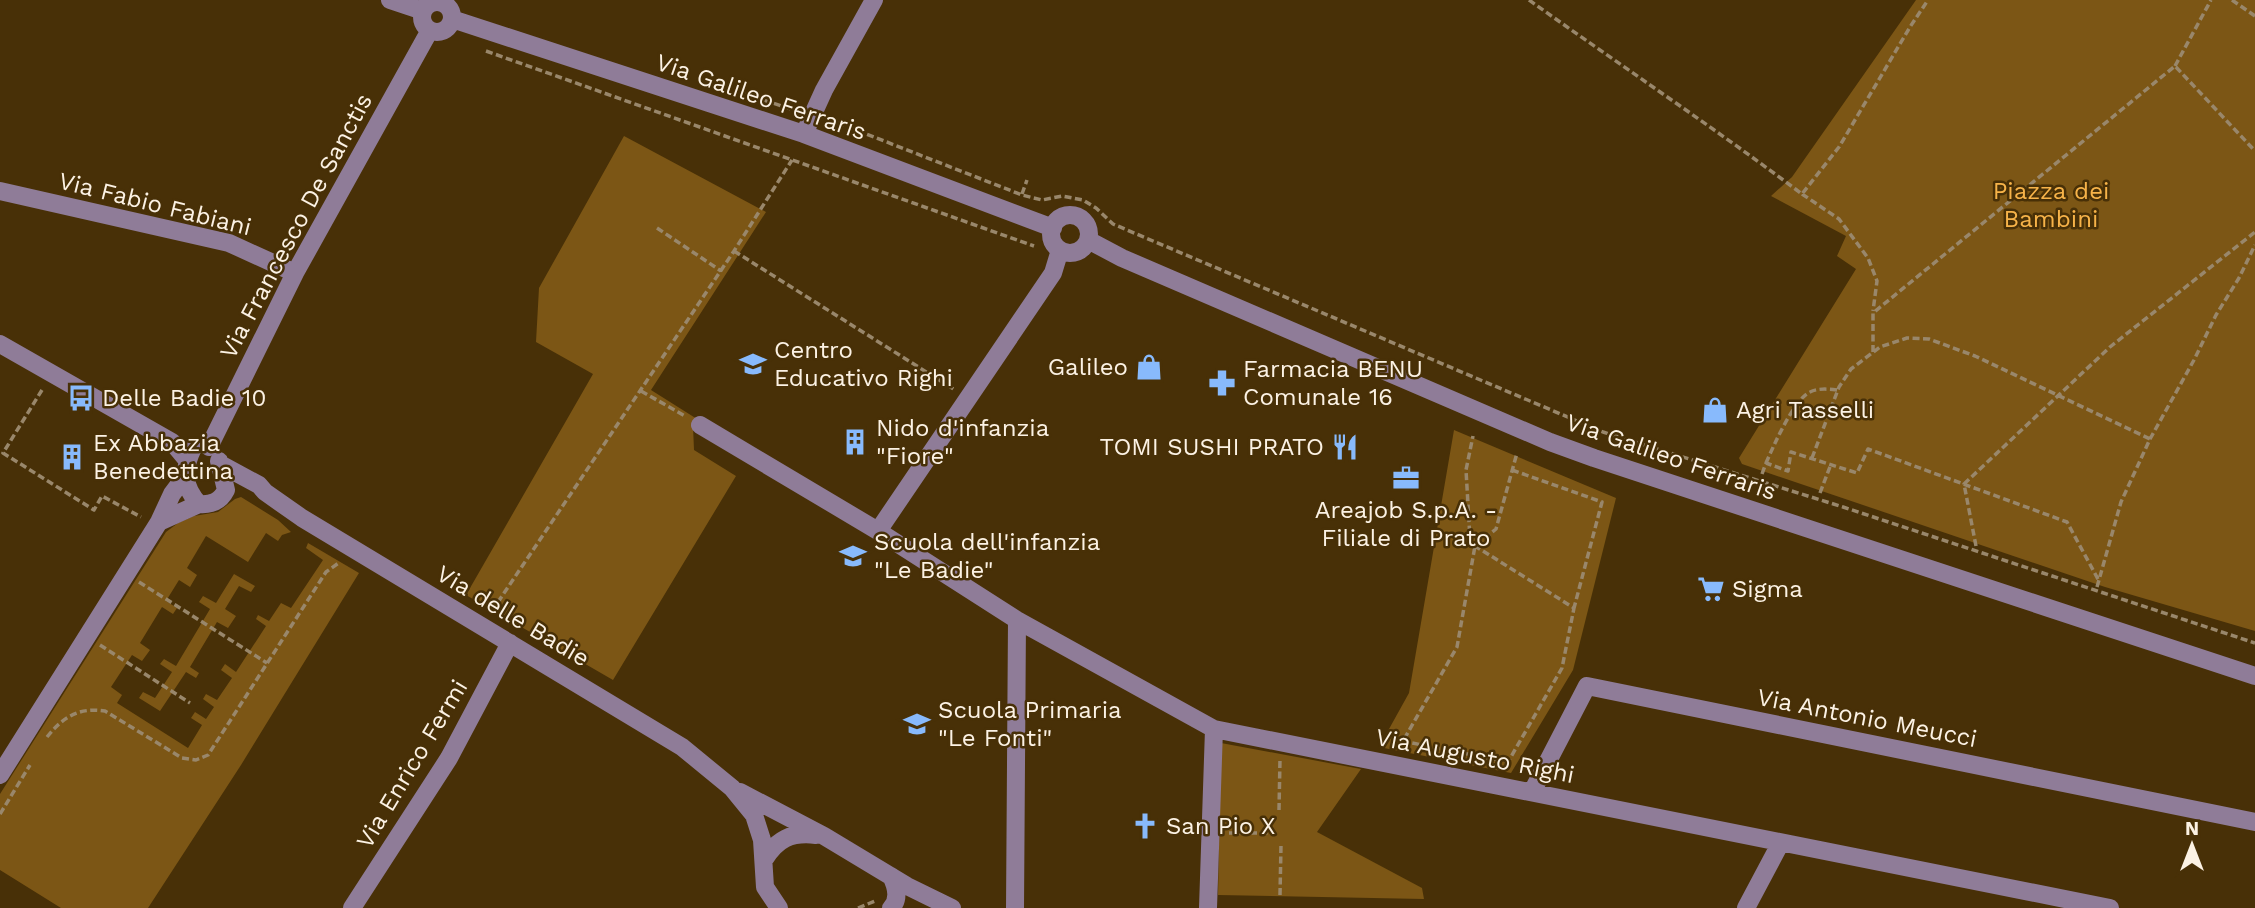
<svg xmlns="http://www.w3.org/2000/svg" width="2255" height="908" viewBox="0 0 2255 908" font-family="'Work Sans',sans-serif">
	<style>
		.green { fill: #7c5615 }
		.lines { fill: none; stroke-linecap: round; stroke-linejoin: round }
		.path { stroke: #99876b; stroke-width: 3.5; stroke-dasharray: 7 3.5; stroke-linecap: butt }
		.minor { stroke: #8f7c98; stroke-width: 18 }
		.labels { text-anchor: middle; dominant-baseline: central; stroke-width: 5; stroke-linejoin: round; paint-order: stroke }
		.street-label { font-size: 24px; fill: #fcf2e4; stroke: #483007 }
		.park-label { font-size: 24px; fill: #f7b349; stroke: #483007 }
		.poi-label { font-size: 24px; fill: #fcf2e4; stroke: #483007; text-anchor: start }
	</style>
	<rect width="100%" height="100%" fill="#483007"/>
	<path class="green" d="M1916,0H2255V631L2105,587L1742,464L1739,458L1856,269L1837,256L1846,236L1771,196L1792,177Z
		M624,136L766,212L651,390L697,419L693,426L694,450L736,476L613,680L466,595L593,374L536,342L539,288Z
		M1454,430L1616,498L1573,670L1511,773L1379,747L1409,693Z
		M241,497L278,520L291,532L282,535L278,541L266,533L248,562L206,536L187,568L197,575L190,587L179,580L166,601L177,608L173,614L162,607L140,643L150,650L142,661L132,655L111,687L122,695L117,703L188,748L202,725L191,718L195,712L206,719L214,707L203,699L206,694L217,700L232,678L221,670L225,664L236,672L266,626L256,619L258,615L269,621L281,603L291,608L323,560L306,548L308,543L359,573L241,765L148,908H61L0,870V794L166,532L178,523L194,516L218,512L235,499Z
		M234,574L255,586L251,592L239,586L225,609L236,616L228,628L217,622L190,667L199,673L196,678L186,672L160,711L139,698L143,692L155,698L172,672L160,664L164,659L176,666L210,609L199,602L203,596L216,603Z
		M1221,743L1361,769L1317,832L1422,888L1424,899L1218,895Z"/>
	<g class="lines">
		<path class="path" d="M1529,0C1620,65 1713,127 1802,194L1839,147L1910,27L1928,0
			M2232,0L2255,16
			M486,51L1034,246
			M2175,66L2211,0
			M724,87L797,111
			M828,119L1022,195L1042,200L1062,196L1083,200L1096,208L1113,224L1603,432L1843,507L2255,643
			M1022,194L1027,180
			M1802,194L1839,219L1868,258L1877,281L1873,311
			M657,228L721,271
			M734,251L955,390
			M1873,352V313L2175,66L2255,151
			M42,390L3,453L94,510L102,496L141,517
			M641,391L685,416
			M1812,458L1839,387L1851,369L1880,347L1907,338L1929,339L1975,356L2150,439
			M1766,463C1773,447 1794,399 1810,392C1818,388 1828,389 1838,390
			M1512,470L1602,502L1574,608
			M1762,474L1766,463L1788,471L1791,452L1857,473L1868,449L2067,522L2099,581
			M1820,493L1831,464
			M1976,546L1964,484L2110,347L2255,232
			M139,582L267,663
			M2097,587L2121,502L2150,439L2194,360L2216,315L2239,278L2255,245
			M492,611L734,251L792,160
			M100,645L190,703
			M47,737C63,717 79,707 105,711L182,758L196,760L208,755L326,572L340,562
			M1402,741L1508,762L1562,668L1574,608L1475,546L1470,539L1466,470L1473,436
			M1399,748L1457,647L1475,546L1496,529L1517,453
			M1279,810L1280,759
			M0,814L30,765
			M1229,833H1268
			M1280,895L1281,845
			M858,908L875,901"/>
		<path class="minor" d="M390,0L423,11
			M422 17a15 15 0 1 1 30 0a15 15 0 1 1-30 0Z
			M452,19L804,134L1053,228
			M804,134L824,90L874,0
			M0,191L229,243L295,273
			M1051 234a19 19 0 1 1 38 0a19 19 0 1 1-38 0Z
			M1088,240L1122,258L1550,442L1594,458L2255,676
			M1060,250L1053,273L878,531L1017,620L1214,729L2110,908
			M0,344L172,442L187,460
			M700,425L878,531
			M209,447L295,273L430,30
			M193,448C183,469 182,486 199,504C211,505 220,502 226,490L219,461
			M220,464L259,485L265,492L302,518L682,747L732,788L754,815L762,840L765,887L779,908
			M159,522L199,504
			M0,775L159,522L172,494L184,478
			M740,792L824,836L907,886L952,908
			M1532,792L1587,686L2255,822
			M764,860C777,839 791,832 816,835
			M352,908L449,758L510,643
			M891,908C900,899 896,886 891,876
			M1015,908L1017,620
			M1208,908L1214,729
			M1746,908L1780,844"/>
	</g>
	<defs>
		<g id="school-bare" transform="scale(2.1)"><path d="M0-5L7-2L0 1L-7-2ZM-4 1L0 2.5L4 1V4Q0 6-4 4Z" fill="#88bafc" stroke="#483007" stroke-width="2.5" paint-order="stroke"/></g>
		<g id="shop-bare" transform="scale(2.1)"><path d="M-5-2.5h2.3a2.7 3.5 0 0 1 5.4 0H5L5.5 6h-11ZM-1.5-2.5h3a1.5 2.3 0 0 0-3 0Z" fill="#88bafc" stroke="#483007" stroke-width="2.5" paint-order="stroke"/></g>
		<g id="pharmacy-bare" transform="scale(2.1)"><path d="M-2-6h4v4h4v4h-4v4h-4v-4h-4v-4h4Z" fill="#88bafc" stroke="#483007" stroke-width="2.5" paint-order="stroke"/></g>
		<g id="bus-bare" transform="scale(2.1)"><path d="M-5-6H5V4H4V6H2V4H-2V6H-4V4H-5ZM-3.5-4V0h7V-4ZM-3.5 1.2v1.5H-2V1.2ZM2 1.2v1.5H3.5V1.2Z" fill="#88bafc" stroke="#483007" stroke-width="2.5" paint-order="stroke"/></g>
		<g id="building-bare" transform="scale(2.1)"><path d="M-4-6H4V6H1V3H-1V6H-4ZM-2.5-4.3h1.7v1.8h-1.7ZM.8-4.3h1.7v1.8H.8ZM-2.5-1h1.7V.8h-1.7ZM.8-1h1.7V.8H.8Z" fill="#88bafc" stroke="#483007" stroke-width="2.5" paint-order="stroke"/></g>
		<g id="restaurant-bare" transform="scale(2.1)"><path d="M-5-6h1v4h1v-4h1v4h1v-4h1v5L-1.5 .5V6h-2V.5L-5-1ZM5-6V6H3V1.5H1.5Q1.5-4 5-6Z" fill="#88bafc" stroke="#483007" stroke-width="2.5" paint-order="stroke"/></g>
		<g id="office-bare" transform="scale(2.1)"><path d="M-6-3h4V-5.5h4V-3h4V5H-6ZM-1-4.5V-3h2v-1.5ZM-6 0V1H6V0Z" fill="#88bafc" stroke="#483007" stroke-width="2.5" paint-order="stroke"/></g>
		<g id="supermarket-bare" transform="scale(2.1)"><path d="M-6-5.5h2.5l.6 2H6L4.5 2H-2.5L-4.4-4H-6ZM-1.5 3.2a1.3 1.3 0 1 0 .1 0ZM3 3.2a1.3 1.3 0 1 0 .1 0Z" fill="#88bafc" stroke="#483007" stroke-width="2.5" paint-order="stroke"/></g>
		<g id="church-bare" transform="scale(2.1)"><path d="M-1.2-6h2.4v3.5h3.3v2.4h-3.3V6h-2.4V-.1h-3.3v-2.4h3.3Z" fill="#88bafc" stroke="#483007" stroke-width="2.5" paint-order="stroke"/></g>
	</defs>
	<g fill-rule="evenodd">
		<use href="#school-bare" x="753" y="364"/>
		<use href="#shop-bare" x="1149" y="367"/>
		<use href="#pharmacy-bare" x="1222" y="383"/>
		<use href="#bus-bare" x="81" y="398"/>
		<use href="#shop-bare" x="1715" y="410"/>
		<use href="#building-bare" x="855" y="442"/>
		<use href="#restaurant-bare" x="1345" y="447"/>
		<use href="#building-bare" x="72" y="457"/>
		<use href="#office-bare" x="1406" y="478"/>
		<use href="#school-bare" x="853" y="556"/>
		<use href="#supermarket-bare" x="1711" y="589"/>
		<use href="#school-bare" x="917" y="724"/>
		<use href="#church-bare" x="1145" y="826"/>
	</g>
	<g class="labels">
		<g class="street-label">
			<text transform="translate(761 97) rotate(19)">Via Galileo Ferraris</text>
			<text transform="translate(155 204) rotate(14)">Via Fabio Fabiani</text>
			<text transform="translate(296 226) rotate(-62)">Via Francesco De Sanctis</text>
			<text transform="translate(1671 457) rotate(19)">Via Galileo Ferraris</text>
			<text transform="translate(513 616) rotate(31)">Via delle Badie</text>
			<text transform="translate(1867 718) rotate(11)">Via Antonio Meucci</text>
			<text transform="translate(1475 756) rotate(11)">Via Augusto Righi</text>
			<text transform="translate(412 764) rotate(-59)">Via Enrico Fermi</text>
		</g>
		<g class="park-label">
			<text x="2051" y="191">Piazza dei<tspan x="2051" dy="28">Bambini</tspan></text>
		</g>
		<g class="poi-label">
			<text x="774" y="350">Centro<tspan x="774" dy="28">Educativo Righi</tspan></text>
			<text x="1128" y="367" text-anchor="end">Galileo</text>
			<text x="1243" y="369">Farmacia BENU<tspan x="1243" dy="28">Comunale 16</tspan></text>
			<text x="102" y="398">Delle Badie 10</text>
			<text x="1736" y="410">Agri Tasselli</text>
			<text x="876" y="428">Nido d'infanzia<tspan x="876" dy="28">"Fiore"</tspan></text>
			<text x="93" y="443">Ex Abbazia<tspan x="93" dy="28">Benedettina</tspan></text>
			<text x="1324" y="447" text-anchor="end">TOMI SUSHI PRATO</text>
			<text x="1406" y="510" text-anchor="middle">Areajob S.p.A. -<tspan x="1406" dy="28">Filiale di Prato</tspan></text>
			<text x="874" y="542">Scuola dell'infanzia<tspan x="874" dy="28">"Le Badie"</tspan></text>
			<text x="1732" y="589">Sigma</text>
			<text x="938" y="710">Scuola Primaria<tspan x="938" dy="28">"Le Fonti"</tspan></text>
			<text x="1166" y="826">San Pio X</text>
		</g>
	</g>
	<g transform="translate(2192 845)" stroke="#483007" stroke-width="5" paint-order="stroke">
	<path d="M0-5L12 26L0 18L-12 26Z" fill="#fcf2e4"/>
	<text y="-10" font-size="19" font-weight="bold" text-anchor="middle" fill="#fcf2e4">N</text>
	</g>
</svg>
